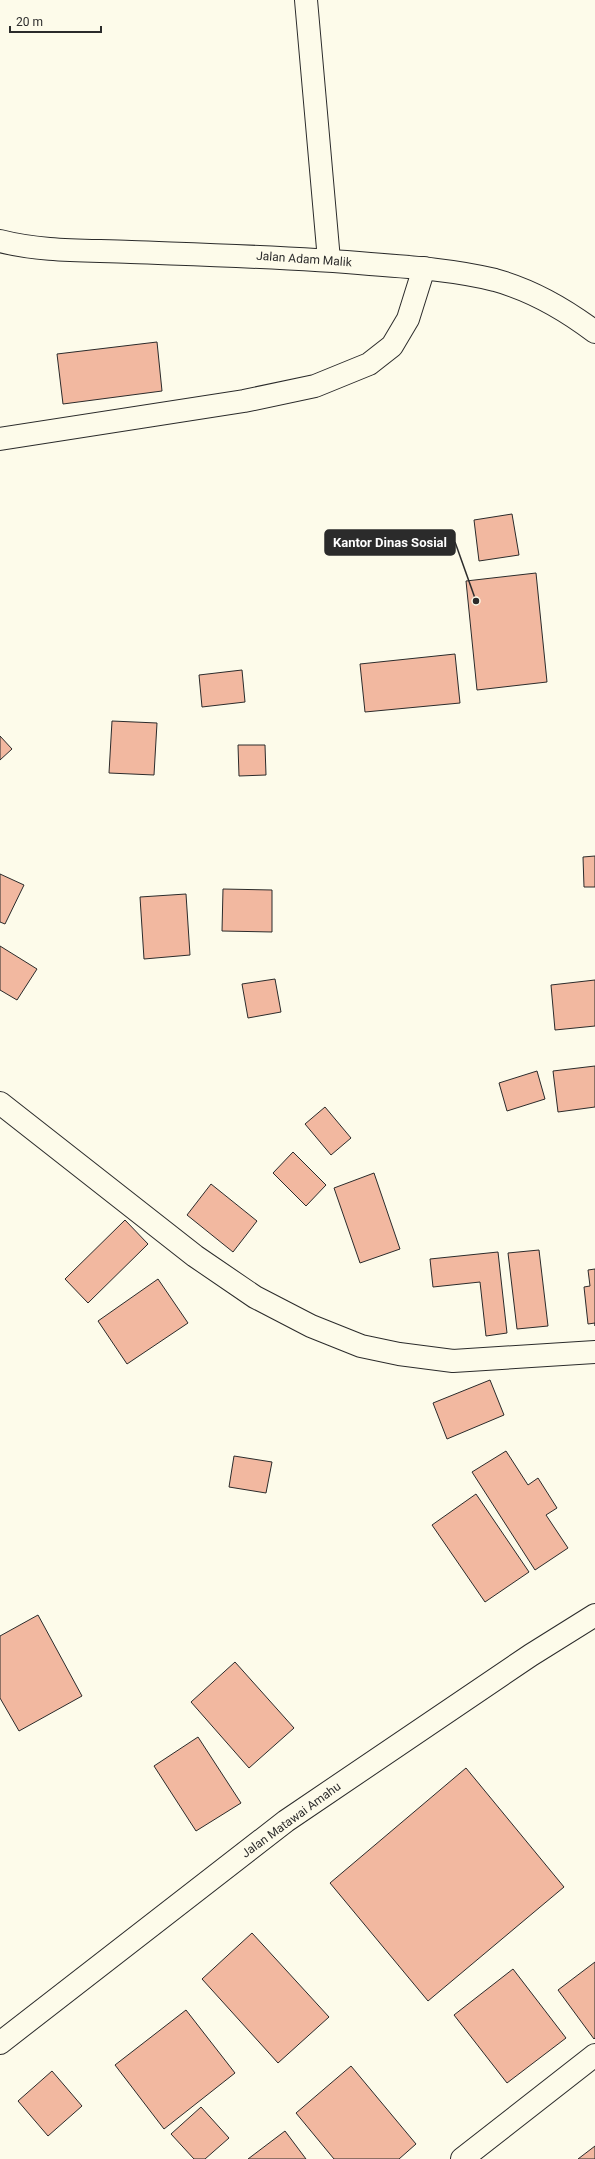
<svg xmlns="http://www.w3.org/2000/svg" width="595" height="2159" viewBox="0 0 595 2159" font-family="Roboto,sans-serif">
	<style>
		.building { fill: #f2b8a0; stroke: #2b2b2b }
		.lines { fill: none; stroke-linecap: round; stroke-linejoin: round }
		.minor-casing { stroke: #2b2b2b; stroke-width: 24 }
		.trunk-casing { stroke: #2b2b2b; stroke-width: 24 }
		.minor { stroke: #fdfbea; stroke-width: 22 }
		.trunk { stroke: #fdfbea; stroke-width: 22 }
		.labels { text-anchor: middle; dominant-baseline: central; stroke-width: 3; stroke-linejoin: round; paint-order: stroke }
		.street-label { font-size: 12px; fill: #2b2b2b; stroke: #fdfbea }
		.leader { fill: none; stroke: #2b2b2b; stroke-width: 1.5 }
		.callout-dot { fill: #2b2b2b; stroke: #fdfbea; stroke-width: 1.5 }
		.callout { fill: #2b2b2b; stroke: #2b2b2b; stroke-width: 1.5 }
		.callout-label { font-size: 13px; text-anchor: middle; font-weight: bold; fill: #fff }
	</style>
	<rect width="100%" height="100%" fill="#fdfbea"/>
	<path class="building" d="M157,342L162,391L63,404L57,354Z
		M512,514L519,555L479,561L474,520Z
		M536,573L547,682L477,690L466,581Z
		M455,654L460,703L365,712L360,664Z
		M242,670L245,702L202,707L199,675Z
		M112,721L157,723L154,775L109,773Z
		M0,736L12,749L0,760Z
		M238,745H265L266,775L239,776Z
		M595,856V887H584L583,857Z
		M0,874L24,885L5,924L0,922Z
		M223,889L272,890V932L222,931Z
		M186,894L190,955L144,959L140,897Z
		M0,946L37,969L17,1000L0,990Z
		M275,979L281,1012L248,1018L242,984Z
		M595,980V1026L555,1030L551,985Z
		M595,1066V1107L558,1112L553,1071Z
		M537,1071L545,1099L507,1111L499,1083Z
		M325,1107L351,1138L331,1155L305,1124Z
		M293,1152L326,1185L306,1206L273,1173Z
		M374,1173L400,1249L360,1263L334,1188Z
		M211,1184L257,1221L233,1252L187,1215Z
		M125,1220L148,1244L88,1303L65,1279Z
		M539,1250L548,1326L517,1329L508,1253Z
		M498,1252L507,1333L486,1336L480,1282L433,1287L430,1259Z
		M595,1269V1326V1323L588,1324L584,1287L590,1286L588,1270Z
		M158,1279L188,1323L127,1364L98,1321Z
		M490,1380L504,1415L447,1439L433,1403Z
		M506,1451L528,1485L538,1478L557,1508L546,1515L568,1548L535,1570L472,1472Z
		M234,1456L272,1462L266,1493L229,1487Z
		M476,1494L529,1572L485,1602L432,1525Z
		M38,1615L82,1696L19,1731L0,1698V1636Z
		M235,1662L294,1728L249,1768L191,1702Z
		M198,1737L241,1803L196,1831L154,1766Z
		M466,1768L564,1887L428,2001L330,1883Z
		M252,1933L329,2017L278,2063L202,1979Z
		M595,1962V2038L594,2039L558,1990Z
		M513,1969L566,2038L507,2083L454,2015Z
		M186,2010L235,2073L164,2129L115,2065Z
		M351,2066L416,2144L399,2159H334L296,2113Z
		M52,2071L82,2106L48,2136L18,2101Z
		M201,2107L229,2138L205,2159H194L171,2134Z
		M285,2131L306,2159H248Z
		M595,2146V2159H578Z"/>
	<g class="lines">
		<g class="minor-casing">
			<path id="minor" d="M306,0L329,260
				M0,439L244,401L315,386L369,364L392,346L408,319L424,268
				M0,1103L195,1256L255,1297L311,1326L361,1346L399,1354L453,1361L595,1352
				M462,2159L595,2055"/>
		</g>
		<g class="trunk-casing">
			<path id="trunk" d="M0,241C42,252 88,250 131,252C211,255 291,257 370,264C411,267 455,270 495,280C531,290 566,310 595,332
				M0,2043L286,1821L531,1655L595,1615"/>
		</g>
		<use href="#minor" class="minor"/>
		<use href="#trunk" class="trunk"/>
	</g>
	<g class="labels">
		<g class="street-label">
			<text transform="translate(304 259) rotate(4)">Jalan Adam Malik</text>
			<text transform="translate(291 1820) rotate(-36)">Jalan Matawai Amahu</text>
		</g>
	</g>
	<path class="leader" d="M476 601L455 542"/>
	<circle class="callout-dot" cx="476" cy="601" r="4"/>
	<rect class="callout" x="325" y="530" width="130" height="25" rx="4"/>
	<g class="callout-label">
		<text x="390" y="547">Kantor Dinas Sosial</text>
	</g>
	<path d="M10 26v6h91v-6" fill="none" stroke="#2b2b2b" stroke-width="2"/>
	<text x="16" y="26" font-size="12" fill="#2b2b2b" stroke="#fdfbea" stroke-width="3" paint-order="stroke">20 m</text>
</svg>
